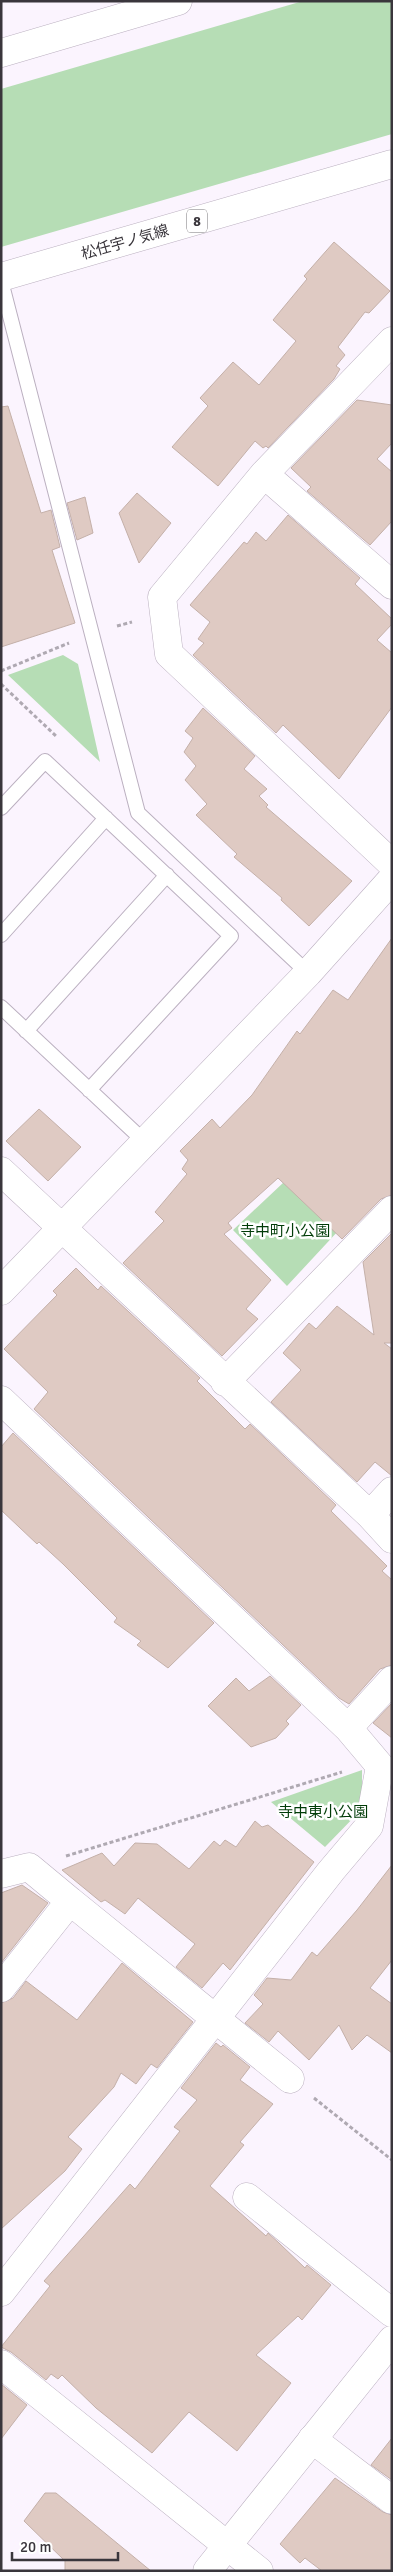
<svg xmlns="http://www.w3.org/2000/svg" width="393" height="2572" viewBox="0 0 393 2572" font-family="Signika,'Noto Sans JP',sans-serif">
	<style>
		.green { fill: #b6ddb5 }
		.building { fill: #dfcac3; stroke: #c4b0a9 }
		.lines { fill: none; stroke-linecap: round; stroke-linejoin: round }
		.service-casing { stroke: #bbb0c0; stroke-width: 16 }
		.minor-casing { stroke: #bbb0c0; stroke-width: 29 }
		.tertiary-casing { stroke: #bbb0c0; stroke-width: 29 }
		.primary-casing { stroke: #bbb0c0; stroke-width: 29 }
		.path { stroke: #afa9b2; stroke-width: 3; stroke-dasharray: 4 2.5; stroke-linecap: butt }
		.service { stroke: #fff; stroke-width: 14 }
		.minor { stroke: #fff; stroke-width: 28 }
		.tertiary { stroke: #fff; stroke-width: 28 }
		.primary { stroke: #fff; stroke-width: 28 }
		.labels { text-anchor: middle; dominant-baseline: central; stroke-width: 5; stroke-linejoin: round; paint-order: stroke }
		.shield { fill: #fff; stroke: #757276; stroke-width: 1 }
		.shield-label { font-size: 14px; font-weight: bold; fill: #3a363c }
		.street-label { font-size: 15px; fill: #3a363c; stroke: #fff }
		.park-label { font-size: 15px; fill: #013c08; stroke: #fff }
	</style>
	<rect width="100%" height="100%" fill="#fbf4fe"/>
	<path class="green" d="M303,1H392V134L1,247V89Z
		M63,655L78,664L100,762L8,675Z
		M284,1182L339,1230L287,1286L233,1230Z
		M362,1770V1809L325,1847L271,1802Z"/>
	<path class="building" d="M334,242L390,291L369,313L365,312L338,347L345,355L336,366L340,369L334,379L268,448L266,446L263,448L255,441L218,486L172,447L208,406L200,398L233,362L259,385L296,341L273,320L307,279L304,276Z
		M357,400L392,405V443L377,459L392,472V521L370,545L307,491L311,487L291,468Z
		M8,406L41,513L51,510L60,547L52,550L75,623L1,647V407Z
		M137,493L171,523L139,563L119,513Z
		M85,497L93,533L77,540L67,503Z
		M288,515L360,578L355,584L392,619V624L377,640L392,653V707L339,779L283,725L276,733L193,655L204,643L198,639L210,622L190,605L244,542L247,544L256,532L266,541Z
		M203,708L255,756L244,769L267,789L259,796L268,805L266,807L352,881L309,926L281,900L282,898L234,857L237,854L196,815L207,804L185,780L196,766L184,752L193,738L185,731Z
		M392,938V1195L381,1199L342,1239L278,1178L228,1223L232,1228L224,1234L271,1280L246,1309L258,1319L222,1356L123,1263L164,1221L155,1212L187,1174L182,1169L188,1160L180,1151L212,1119L220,1128L252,1095L297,1031L300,1034L333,990L348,1000Z
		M39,1109L81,1147L48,1181L6,1141Z
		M392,1233V1343H384L392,1349V1476L375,1462L357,1482L271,1402L301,1370L283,1353L309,1323L316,1329L337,1306L374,1335L363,1262Z
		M76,1268L98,1290L101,1286L200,1378L197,1381L245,1429L250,1424L336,1505L331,1511L387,1566L382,1571L392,1580V1665L380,1669L349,1704L339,1698L34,1409L48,1392L4,1349L57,1295L53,1291Z
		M13,1433L214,1623L168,1668L137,1645L141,1641L114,1622L117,1618L63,1564L39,1542L37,1544L1,1510V1447Z
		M270,1676L301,1705L286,1721L289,1724L276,1738L251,1747L208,1706L236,1678L249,1691Z
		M392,1703V1738L373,1723Z
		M255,1821L262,1827L268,1825L314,1862L230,1970L223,1963L202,1988L176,1967L195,1944L138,1898L125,1914L105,1900L101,1902L62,1870L102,1853L114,1866L135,1843L157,1844L189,1869L214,1841L220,1846L225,1840L236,1847Z
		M392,1865V1960L370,1988L392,2004V2053L367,2035L352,2050L339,2025L309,2060L278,2031L269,2042L245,2023L263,2004L254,1995L267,1978L291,1980L312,1952L317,1956L357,1910Z
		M22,1885L48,1903L1,1963V1893Z
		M122,1963L193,2022L157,2068L151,2064L136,2084L121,2073L114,2087L68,2137L82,2149L65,2171L1,2229V2003L13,1998L26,1981L77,2020Z
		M216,2043L221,2047L223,2045L250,2067L240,2080L273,2104L240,2142L244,2145L210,2186L266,2236L268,2233L279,2243L305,2268L307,2265L331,2285L302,2320L298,2316L256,2355L291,2383L237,2451L189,2412L152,2453L96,2408L62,2375L58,2379L51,2374L46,2380L11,2352L1,2347L50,2286L44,2281L130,2184L135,2189L180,2131L174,2127L197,2100L181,2088Z
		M1,2384L27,2405L1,2439Z
		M392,2438V2480L371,2465Z
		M335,2478L383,2512L392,2515V2571H322L305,2558L300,2563L280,2544Z
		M45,2493H56L151,2571H65V2561L24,2521Z"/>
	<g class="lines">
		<g class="service-casing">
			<path id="service" d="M1,281L138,813L308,973
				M1,808L45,761L231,936L89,1090
				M1,935L106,818
				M1,1007L145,1142
				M26,1031L167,875"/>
		</g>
		<g class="minor-casing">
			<path id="minor" d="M392,341L264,474L162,597L169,654L392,864
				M264,474L392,585
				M1,1171L370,1515L392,1539
				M1,1291L308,973L392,879
				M225,1382L392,1210
				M1,1400L348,1728
				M370,1515L392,1491
				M1,1874L29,1867L70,1901
				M1,1988L70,1901L290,2079
				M247,2197L392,2313
				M1,2292L331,1871L369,1826L380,1766L348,1728L392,1680
				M1,2364L259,2571
				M312,2439L392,2500"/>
		</g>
		<g class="tertiary-casing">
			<path id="tertiary" d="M207,2571L392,2340"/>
		</g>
		<g class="primary-casing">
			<path id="primary" d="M1,53L178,1
				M1,277L392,164"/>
		</g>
		<path class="path" d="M117,626L132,622
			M1,671L69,643
			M1,684L57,737
			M66,1856L342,1772
			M314,2098L392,2160"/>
		<use href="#service" class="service"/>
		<use href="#minor" class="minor"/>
		<use href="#tertiary" class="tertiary"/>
		<use href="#primary" class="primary"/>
	</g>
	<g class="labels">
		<rect class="shield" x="187" y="209.5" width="20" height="23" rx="4"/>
		<g class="shield-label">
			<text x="197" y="221">8</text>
		</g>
		<g class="street-label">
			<text transform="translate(125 242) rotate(-16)">松任宇ノ気線</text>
		</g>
		<g class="park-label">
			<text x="285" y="1231">寺中町小公園</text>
			<text x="323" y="1812">寺中東小公園</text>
		</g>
	</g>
	<rect width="393" height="2572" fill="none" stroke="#3a363c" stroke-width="5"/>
	<path d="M12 2552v8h106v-8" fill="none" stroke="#3a363c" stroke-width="2.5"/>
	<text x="20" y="2552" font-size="15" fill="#3a363c" stroke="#ffffff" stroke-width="4" paint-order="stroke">20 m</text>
</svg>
